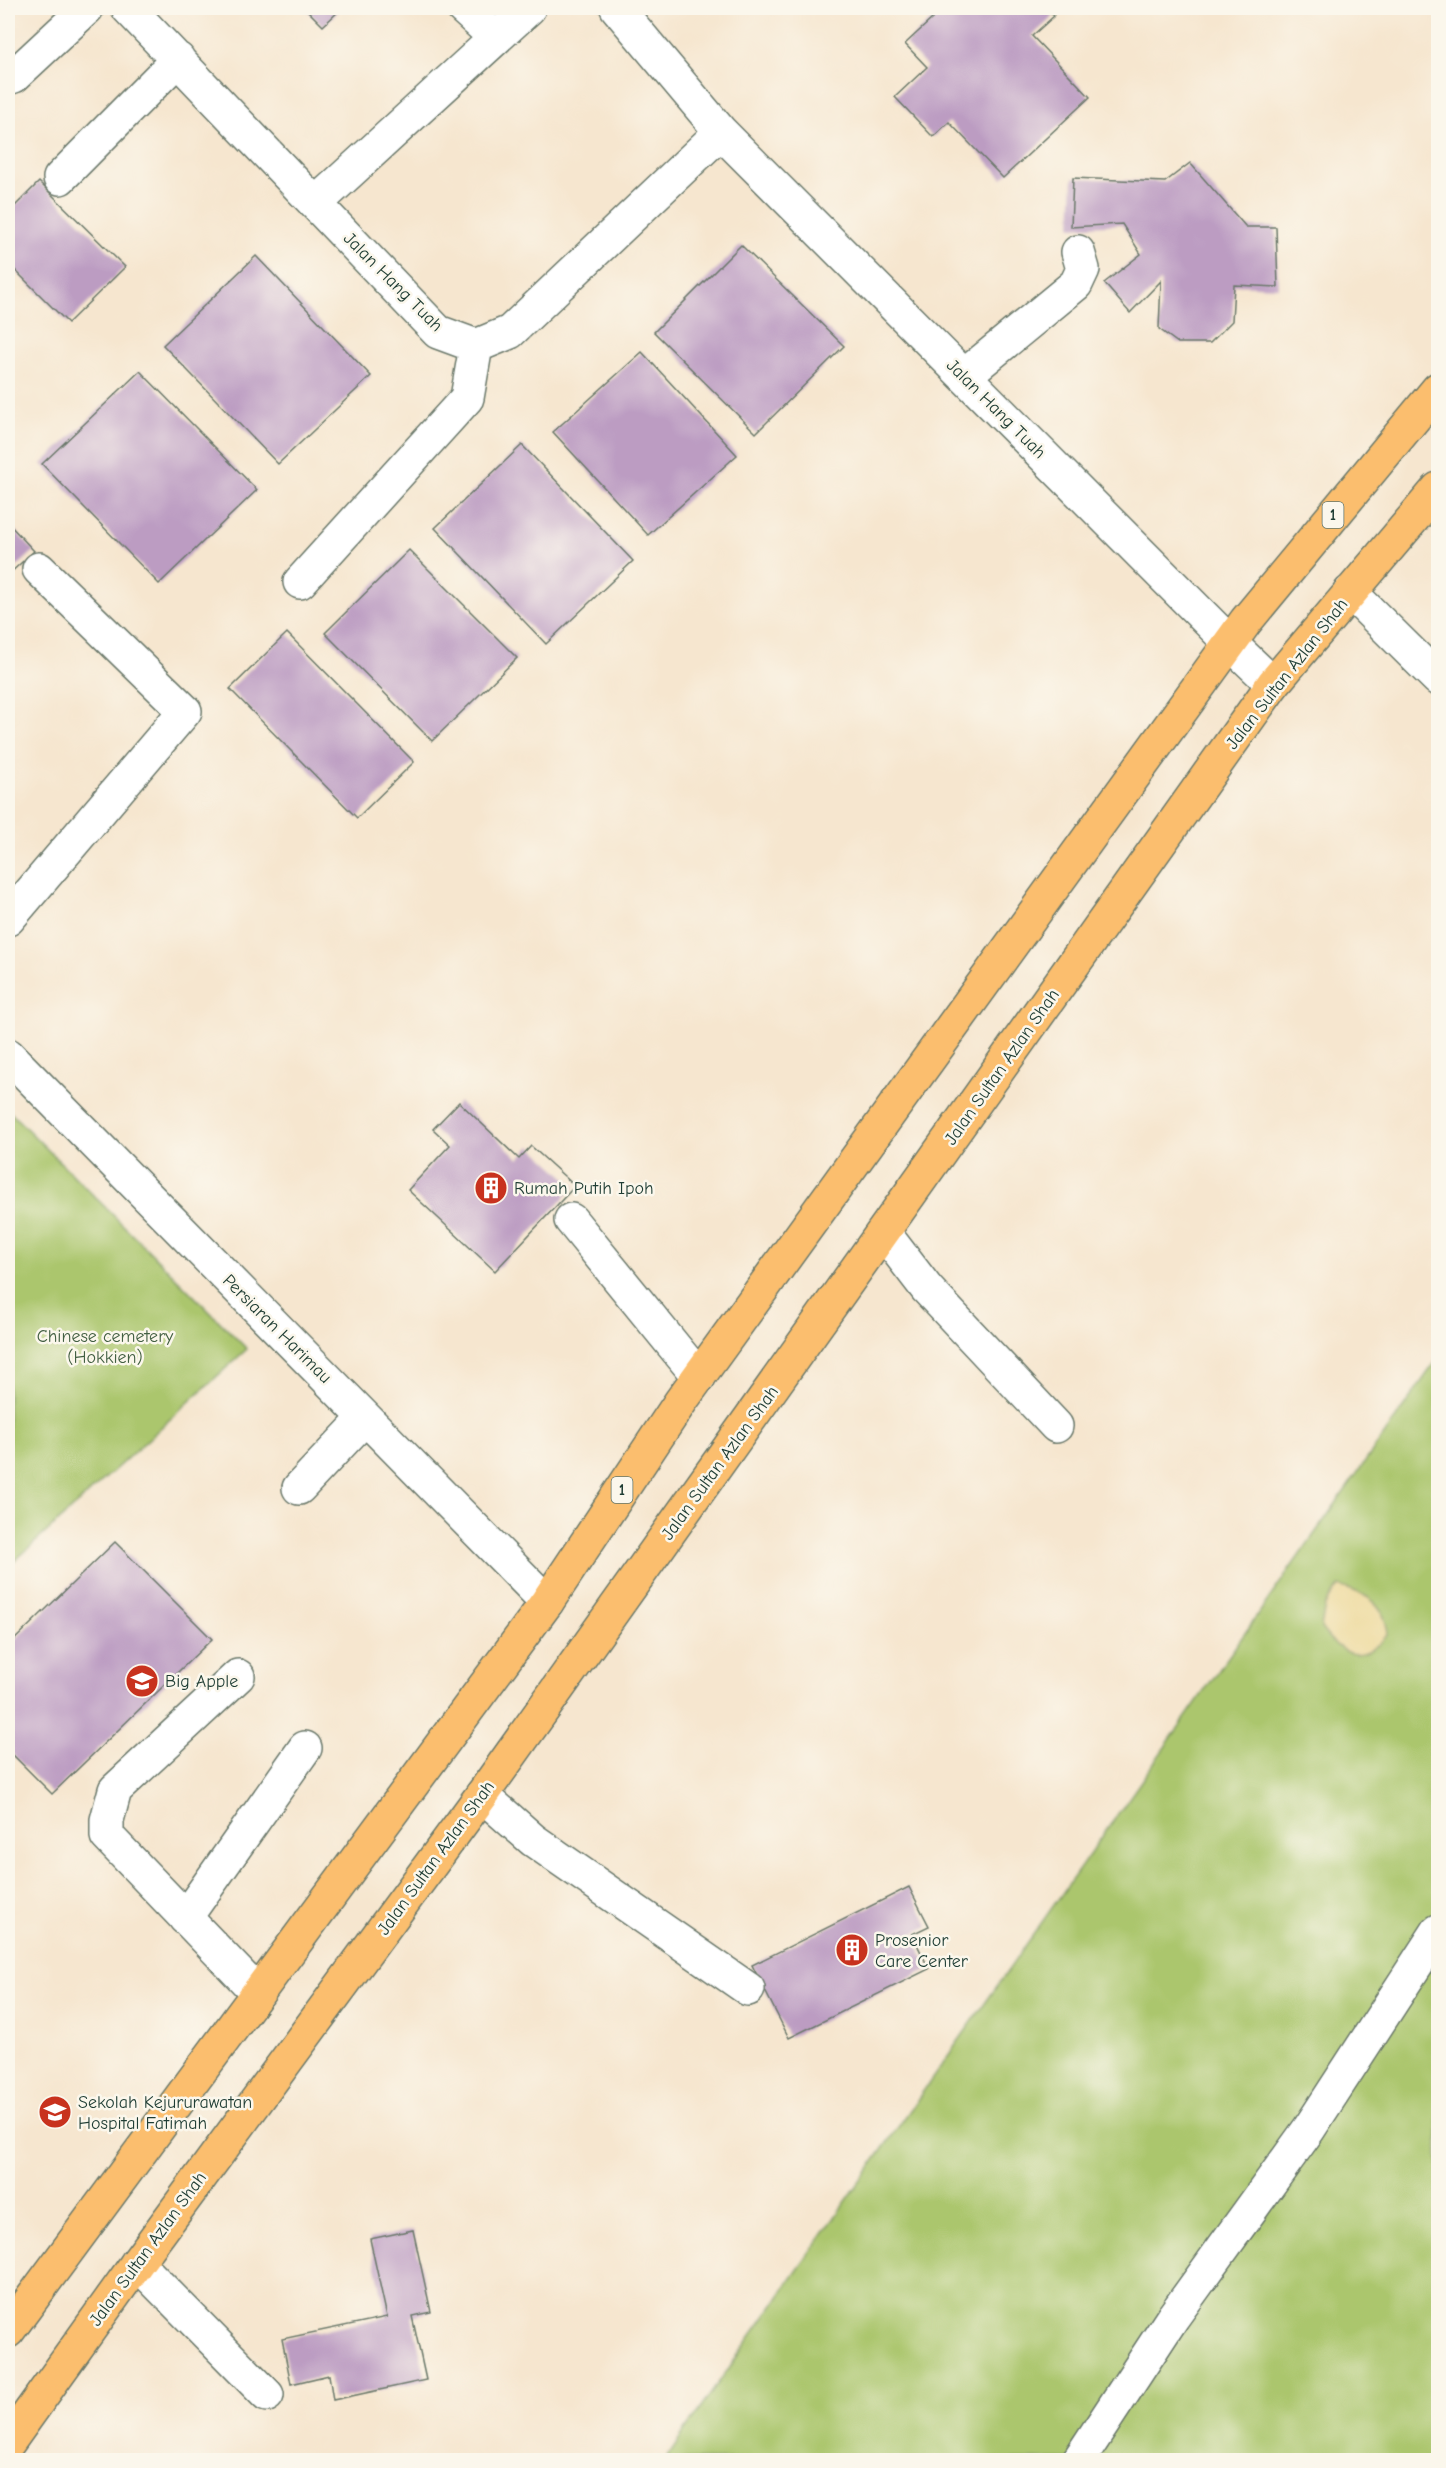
<svg xmlns="http://www.w3.org/2000/svg" width="1446" height="2468" viewBox="0 0 1446 2468" font-family="'Comic Neue',sans-serif">
	<style>
		.green { fill: #abc66d; stroke: #658250; stroke-width: 1.5 }
		.sand { fill: #eeda9e; stroke: #868c69; stroke-width: 1.5 }
		.building { fill: #bc9cc2 }
		.lines { fill: none; stroke-linecap: round; stroke-linejoin: round }
		.minor-casing { stroke: #6a786a; stroke-width: 36 }
		.major-casing { stroke: #6a786a; stroke-width: 36 }
		.minor { stroke: #fff; stroke-width: 33 }
		.major { stroke: #fbbe6e; stroke-width: 33 }
		.labels { text-anchor: middle; dominant-baseline: central; stroke-width: 5; stroke-linejoin: round; paint-order: stroke }
		.shield { fill: #fbf7ec; stroke: #61756b; stroke-width: 1.5 }
		.shield-label { font-size: 16px; font-weight: bold; fill: #1f3d34 }
		.street-label { font-size: 18px; fill: #1f3d34; stroke: #fbf7ec }
		.poi-label { font-size: 18px; fill: #1f3d34; stroke: #fbf7ec; text-anchor: start }
		.park-label { font-size: 18px; fill: #425f42; stroke: #fbf7ec }
	</style>
	<rect width="100%" height="100%" fill="#fbf7ec"/>
	<filter id="ink" filterUnits="userSpaceOnUse"><feTurbulence type="fractalNoise" baseFrequency=".0167" numOctaves="2"/><feDisplacementMap in="SourceGraphic" scale="12" xChannelSelector="R" yChannelSelector="G"/><feConvolveMatrix kernelMatrix="1 2 1 2 8 2 1 2 1" color-interpolation-filters="sRGB"/></filter>
	<filter id="wash" filterUnits="userSpaceOnUse"><feTurbulence type="fractalNoise" baseFrequency=".008" numOctaves="4" result="noise"/><feDisplacementMap in="SourceGraphic" scale="24" xChannelSelector="R" yChannelSelector="G"/><feGaussianBlur stdDeviation="1.35" result="paint"/><feColorMatrix in="noise" values="0 0 0 0 0 0 0 0 0 0 0 0 0 0 0 0 0 1.4 0 .05"/><feComposite in="paint" operator="in"/></filter>
	<g filter="url(#wash)">
		<rect width="100%" height="100%" fill="#f6e6cf"/>
		<path class="green" d="M8,1110L247,1349L8,1567Z
			M1438,1358V2460H665L684,2432Z"/>
		<path class="sand" d="M1339,1586C1369,1595 1384,1602 1388,1634C1363,1665 1342,1657 1321,1628L1325,1605Z"/>
		<g id="blocks">
			<path class="building" d="M305,8H342L323,26Z
				M944,8H1046L1054,16L1032,36L1090,97L1003,178L949,122L933,137L895,97L927,67L905,44Z
				M1190,163L1246,227H1276L1278,287L1234,285L1232,321L1210,343H1178L1159,329L1161,281L1130,313L1104,283L1141,254L1122,224L1071,227L1073,178L1165,182Z
				M39,182L125,267L68,323L8,263V213Z
				M741,245L844,346L756,433L654,332Z
				M256,256L371,376L278,464L163,345Z
				M642,352L737,455L648,535L553,432Z
				M140,371L257,490L159,584L42,464Z
				M522,445L633,561L546,644L435,528Z
				M8,523L34,551L8,575Z
				M409,550L517,658L432,741L325,633Z
				M287,633L414,762L357,818L230,689Z
				M459,1102L519,1159L531,1146L575,1186L495,1271L408,1190L450,1145L433,1129Z
				M115,1542L212,1639L52,1794L8,1750V1646Z
				M909,1887L929,1926L912,1934L929,1969L789,2038L752,1965Z
				M413,2230L431,2312L412,2316L426,2380L333,2400L329,2375L291,2384L282,2339L387,2317L370,2239Z"/>
		</g>
	</g>
	<g filter="url(#ink)">
		<use href="#blocks" fill-opacity="0" stroke="#6a786a" stroke-width="1.5"/>
		<g class="lines">
			<g class="minor-casing">
				<path id="minor" d="M128,8L438,332L476,346L510,332L721,132
					M463,8L496,38
					M617,8L721,132L1230,643L1273,684
					M8,78L14,76L87,8
					M60,178L178,59
					M316,203L529,8
					M964,376L1076,284L1083,269L1078,252
					M300,582L467,398L476,346
					M1350,592L1438,679
					M8,919L185,711L39,569
					M8,1055L547,1602
					M571,1220L699,1377
					M884,1233L927,1289L1056,1426
					M299,1488L365,1418
					M238,1676L115,1790L107,1820V1836L258,1993
					M482,1795L533,1840L748,1989
					M185,1918L305,1748
					M137,2263L267,2395
					M1079,2460L1173,2317L1309,2129L1438,1931"/>
			</g>
			<g class="major-casing">
				<path id="major" d="M8,2331L547,1602L681,1401L1246,621L1438,389
					M8,2443L137,2263L482,1795L1273,684L1438,489"/>
			</g>
			<use href="#minor" class="minor"/>
			<use href="#major" class="major"/>
		</g>
	</g>
	<defs>
		<g id="building-disc" transform="scale(1.725)"><circle r="9.5" fill="#c8321e" stroke="#fbf7ec"/><path d="M-4-6H4V6H1V3H-1V6H-4ZM-2.5-4.3h1.7v1.8h-1.7ZM.8-4.3h1.7v1.8H.8ZM-2.5-1h1.7V.8h-1.7ZM.8-1h1.7V.8H.8Z" fill="#fff"/></g>
		<g id="school-disc" transform="scale(1.725)"><circle r="9.5" fill="#c8321e" stroke="#fbf7ec"/><path d="M0-5L7-2L0 1L-7-2ZM-4 1L0 2.5L4 1V4Q0 6-4 4Z" fill="#fff"/></g>
		<g id="university-disc" transform="scale(1.725)"><circle r="9.5" fill="#c8321e" stroke="#fbf7ec"/><path d="M0-5L7-2L0 1L-7-2ZM-4 1L0 2.5L4 1V4Q0 6-4 4Z" fill="#fff"/></g>
	</defs>
	<g fill-rule="evenodd">
		<use href="#building-disc" x="491" y="1188"/>
		<use href="#school-disc" x="142" y="1681"/>
		<use href="#building-disc" x="852" y="1950"/>
		<use href="#university-disc" x="55" y="2112"/>
	</g>
	<g class="labels">
		<g class="shield">
			<rect x="1322.5" y="502" width="21" height="26" rx="4.5"/>
			<rect x="611.5" y="1477" width="21" height="26" rx="4.5"/>
		</g>
		<g class="shield-label">
			<text x="1333" y="515">1</text>
			<text x="622" y="1490">1</text>
		</g>
		<g class="street-label">
			<text transform="translate(393 282) rotate(45)">Jalan Hang Tuah</text>
			<text transform="translate(996 409) rotate(45)">Jalan Hang Tuah</text>
			<text transform="translate(1287 674) rotate(-52)">Jalan Sultan Azlan Shah</text>
			<text transform="translate(1002 1067) rotate(-55)">Jalan Sultan Azlan Shah</text>
			<text transform="translate(277 1329) rotate(45)">Persiaran Harimau</text>
			<text transform="translate(720 1463) rotate(-54)">Jalan Sultan Azlan Shah</text>
			<text transform="translate(436 1858) rotate(-54)">Jalan Sultan Azlan Shah</text>
			<text transform="translate(148 2249) rotate(-54)">Jalan Sultan Azlan Shah</text>
		</g>
		<g class="poi-label">
			<text x="514" y="1188">Rumah Putih Ipoh</text>
			<text x="165" y="1681">Big Apple</text>
			<text x="875" y="1940">Prosenior<tspan x="875" dy="21">Care Center</tspan></text>
			<text x="78" y="2102">Sekolah Kejururawatan<tspan x="78" dy="21">Hospital Fatimah</tspan></text>
		</g>
		<g class="park-label">
			<text x="105" y="1336">Chinese cemetery<tspan x="105" dy="21">(Hokkien)</tspan></text>
		</g>
	</g>
	<rect width="1446" height="2468" fill="none" stroke="#fbf7ec" stroke-width="30"/>
</svg>
